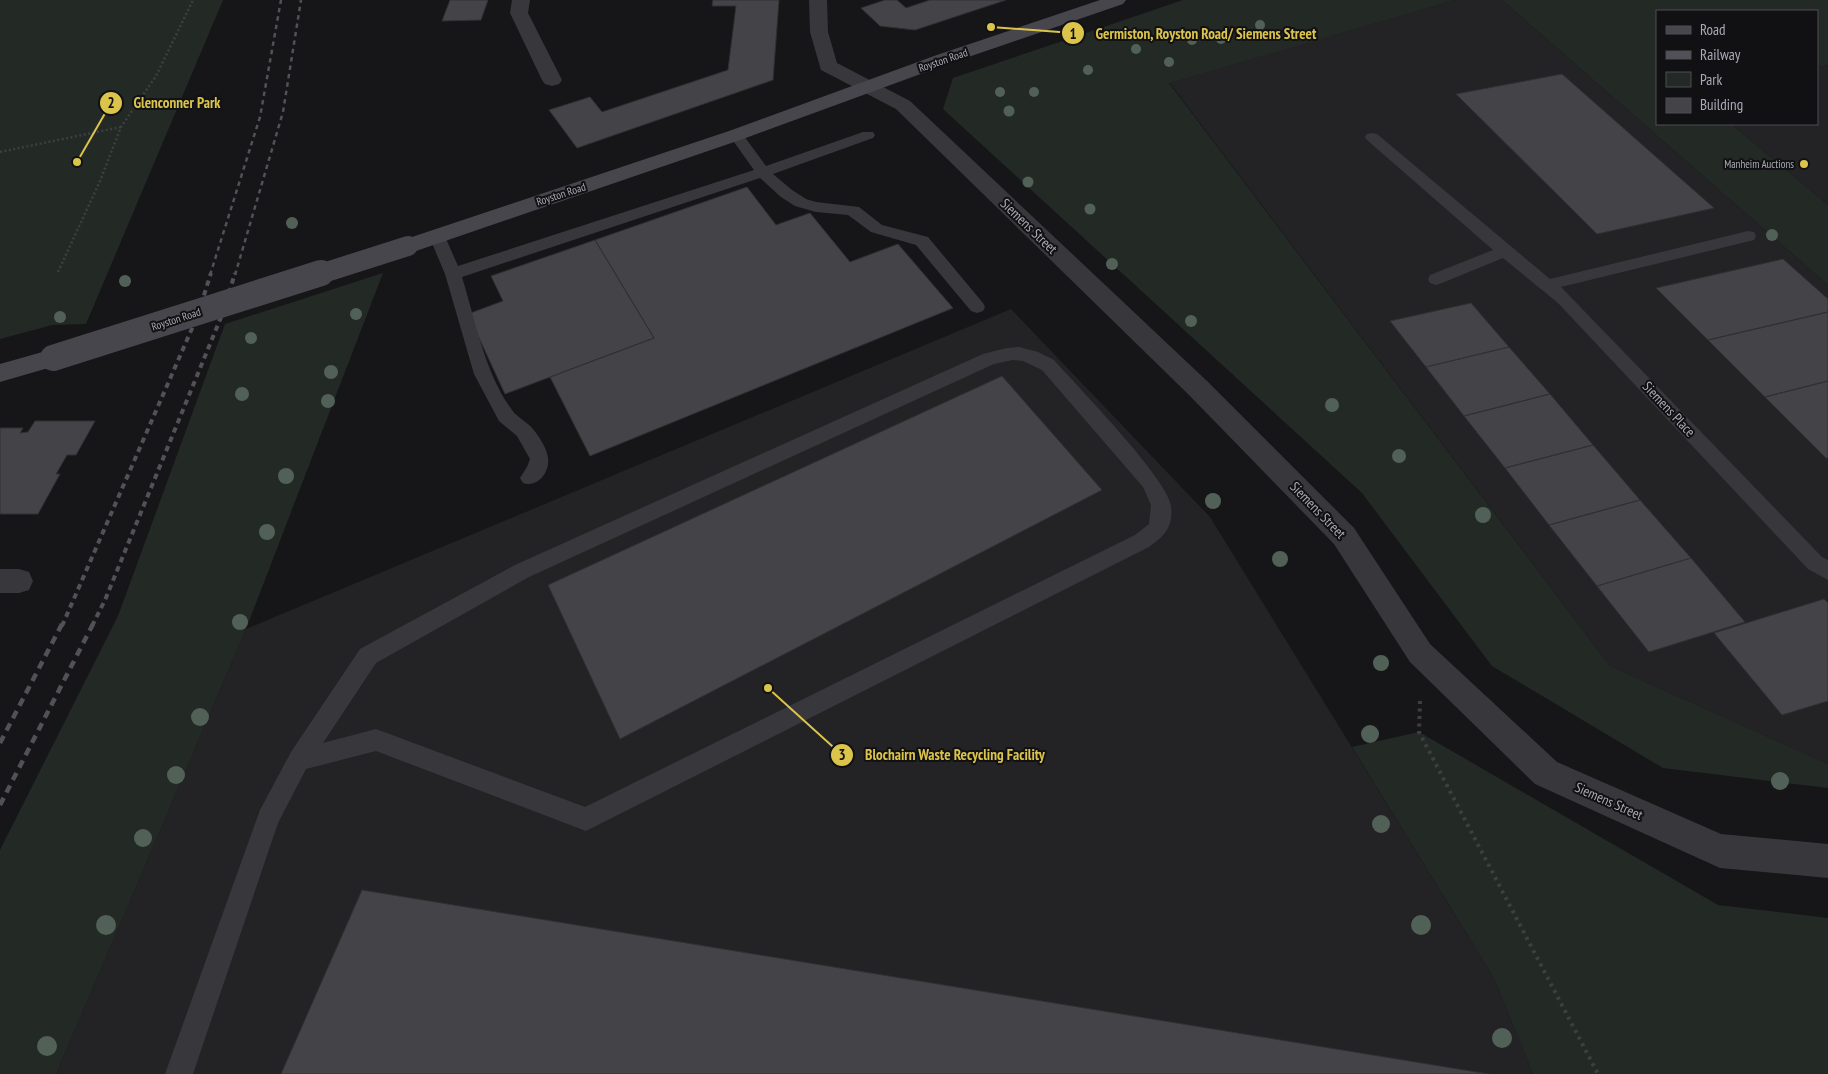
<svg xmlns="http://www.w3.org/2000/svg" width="1828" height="1074" viewBox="0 0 1828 1074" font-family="'PT Sans Narrow',sans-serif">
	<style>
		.built { fill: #232225 }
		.green { fill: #232a25 }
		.building { fill: #444348; stroke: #313033 }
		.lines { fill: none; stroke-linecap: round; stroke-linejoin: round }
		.path-far1 { stroke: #3e3e43; stroke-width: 2.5; stroke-dasharray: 2 2.5; stroke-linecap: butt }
		.path { stroke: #3e3e43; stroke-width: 4; stroke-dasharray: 3 4.5; stroke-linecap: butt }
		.lane { fill: #38383c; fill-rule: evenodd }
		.street { fill: #38383c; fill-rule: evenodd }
		.secondary { fill: #46464c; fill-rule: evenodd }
		.rail-far2 { stroke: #515157; stroke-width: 2.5; stroke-dasharray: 4.5 4; stroke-linecap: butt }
		.rail-far1 { stroke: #515157; stroke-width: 4; stroke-dasharray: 5.5 4.5; stroke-linecap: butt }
		.rail { stroke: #515157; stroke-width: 4.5; stroke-dasharray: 8 6; stroke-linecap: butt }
		.secondary-bridge-far1 { stroke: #46464c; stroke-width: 20 }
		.secondary-bridge { stroke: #46464c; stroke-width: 26 }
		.tree { fill: #526157 }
		.poi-dot { fill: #dbc44b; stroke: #111113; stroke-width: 2 }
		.labels { text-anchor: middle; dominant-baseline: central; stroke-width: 4; stroke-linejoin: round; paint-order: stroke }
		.far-street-label { font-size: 11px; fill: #aaabb6; stroke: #111113 }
		.far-poi-label { font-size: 11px; fill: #aaabb6; stroke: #111113; text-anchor: end }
		.street-label { font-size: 14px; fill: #aaabb6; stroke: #111113 }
		.leader { fill: none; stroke: #dbc44b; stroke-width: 2 }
		.callout-dot { fill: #dbc44b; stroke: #111113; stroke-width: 2 }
		.mark-label { font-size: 15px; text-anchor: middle; font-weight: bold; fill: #111 }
		.callout-label { font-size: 15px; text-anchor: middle; font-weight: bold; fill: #dbc44b; stroke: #111113; stroke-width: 4; stroke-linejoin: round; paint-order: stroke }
	</style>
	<rect width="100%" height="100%" fill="#161618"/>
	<path class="built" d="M1455,0H1502L1828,285V764L1610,666L1169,82Z
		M1828,65V205L1731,124H1817V67Z
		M1011,309L1210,517L1494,978L1533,1074H56L246,629Z"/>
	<path class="green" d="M0,0H223L86,324L52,325L0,339Z
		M1183,0H1455L1169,83L1610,666L1828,764V788L1663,768L1492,666L1362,493L943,109L953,78Z
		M1502,0H1828V65L1817,67V11H1657V124H1731L1828,205V285Z
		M383,273L246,629L56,1074H0V850L118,616L225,324Z
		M1419,732L1718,905L1828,918V1074H1533L1494,978L1352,747Z"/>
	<path class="building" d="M450,0H488L481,20L442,21Z
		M713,0H779L773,80L577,148L549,110L590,97L602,112L728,70L736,6H712Z
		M885,0H897L906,8L930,0H1006L915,30L880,26L861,8Z
		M1562,74L1714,208L1597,234L1456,94Z
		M747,187L776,225L810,213L850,262L898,244L953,308L590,456L550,377L654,338L595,240Z
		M595,240L654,338L505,394L468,314L503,301L491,276Z
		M1783,259L1828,299V312L1708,340L1656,288Z
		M1471,303L1509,347L1426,367L1390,321Z
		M1828,312V381L1765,397L1708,340Z
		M1509,347L1550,394L1464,416L1426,367Z
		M1002,376L1102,490L620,739L548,585Z
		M1828,381V458H1826L1765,397Z
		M1550,394L1593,445L1505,468L1464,416Z
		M35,421H95L76,455H67L56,474H60L38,514H0V428H23L20,433L28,432Z
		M1593,445L1640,500L1549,525L1505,468Z
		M1640,500L1691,558L1597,586L1549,525Z
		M1691,558L1745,622L1649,652L1597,586Z
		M1824,599L1828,603V701L1782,715L1714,633Z
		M362,890L1489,1074H281Z"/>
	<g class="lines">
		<path class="path-far1" d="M0,152L121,127
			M58,272L100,181L121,127L156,76L193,0"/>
		<path class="path" d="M1420,701L1419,732L1598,1074"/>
		<path class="lane" d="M736,131L741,132L766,166L863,132H873L875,135L873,138L773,174L792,190L806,199L816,202L859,207L882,225L928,237L983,303L985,307L983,311L977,313L971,311L916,245L871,232L848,215L816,212L795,206L781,197L760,178L462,277C475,319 485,374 512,410C516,416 524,420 529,425C537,432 547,448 548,458C550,473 537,488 523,483L520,478L527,467L530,459L517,436L499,421L474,374L445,274L429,236L431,232L437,231L443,232L458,266L754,170L729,135L731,132Z
			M1372,133L1377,134L1550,279L1748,231L1754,232L1756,236L1754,240L1561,287L1822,557L1828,560V580L1808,569L1558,303L1503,258L1442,283L1436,285L1430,283L1428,279L1430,275L1493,250L1367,140L1365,137L1367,134Z
			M1019,347L1038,352L1054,360C1077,386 1168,479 1171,506C1173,528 1165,535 1149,547L586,831L376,751L306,769L278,823L193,1074H165L260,810L291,752L360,649L515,565L983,354L1007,348ZM1013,360L1023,361L1042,370L1143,487L1151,505L1149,524L1135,535L585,807L376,729L323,743L376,663L529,577L994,364Z"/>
		<path class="street" d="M512,0H530L528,13L562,80L559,84L552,86L545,84L542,80L510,13Z
			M809,0H827L828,32L837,63L910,101L1207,381L1354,528L1430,644L1557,762L1721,834L1828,844V878L1720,868L1535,784L1410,662L1334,544L1189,395L896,109L821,70L810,32Z
			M0,569H19L29,572L33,581L29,590L19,593H0Z"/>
		<path class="secondary" d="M1100,0H1126L1123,4L948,64L743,139L416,251L408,253L400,251L397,246L400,241L729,131L934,56Z
			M53,349L62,352L65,358L62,364L0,382V364Z"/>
		<path class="rail-far2" d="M210,275L260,117L281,0
			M235,275L283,112L301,0"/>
		<path class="rail-far1" d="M62,626L197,317L211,273
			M92,626L105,600L224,310L235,273"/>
		<path class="rail" d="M0,743L62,624
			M0,805L93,624"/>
		<path class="secondary-bridge-far1" d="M317,275L408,246"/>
		<path class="secondary-bridge" d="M53,358L321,273"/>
	</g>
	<g class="tree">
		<circle cx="1260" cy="25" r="5"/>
		<circle cx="1221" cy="39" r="5"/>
		<circle cx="1192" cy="40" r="5"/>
		<circle cx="1136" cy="49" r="5"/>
		<circle cx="1169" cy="62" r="5"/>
		<circle cx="1088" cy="70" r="5"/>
		<circle cx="1000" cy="92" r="5"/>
		<circle cx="1034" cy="92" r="5"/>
		<circle cx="1009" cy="111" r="5.5"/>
		<circle cx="1028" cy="182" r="5.5"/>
		<circle cx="1090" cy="209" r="5.5"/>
		<circle cx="292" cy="223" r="6"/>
		<circle cx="1772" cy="235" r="6"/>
		<circle cx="1112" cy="264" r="6"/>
		<circle cx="125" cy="281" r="6"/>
		<circle cx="356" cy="314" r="6"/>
		<circle cx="60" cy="317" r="6"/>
		<circle cx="1191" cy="321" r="6"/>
		<circle cx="251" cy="338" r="6"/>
		<circle cx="331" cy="372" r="7"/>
		<circle cx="242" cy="394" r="7"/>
		<circle cx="328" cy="401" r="7"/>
		<circle cx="1332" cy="405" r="7"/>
		<circle cx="1399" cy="456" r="7"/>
		<circle cx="286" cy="476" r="8"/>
		<circle cx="1213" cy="501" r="8"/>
		<circle cx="1483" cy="515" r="8"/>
		<circle cx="267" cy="532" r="8"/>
		<circle cx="1280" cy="559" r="8"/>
		<circle cx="240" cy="622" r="8"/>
		<circle cx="1381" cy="663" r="8"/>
		<circle cx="200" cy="717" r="9"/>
		<circle cx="1370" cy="734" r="9"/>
		<circle cx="176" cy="775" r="9"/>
		<circle cx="1780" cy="781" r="9"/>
		<circle cx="1381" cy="824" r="9"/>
		<circle cx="143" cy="838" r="9"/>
		<circle cx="106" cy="925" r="10"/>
		<circle cx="1421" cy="925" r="10"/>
		<circle cx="1502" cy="1038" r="10"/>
		<circle cx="47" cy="1046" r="10"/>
	</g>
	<circle class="poi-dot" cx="1804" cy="164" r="5"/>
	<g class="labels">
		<g class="far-street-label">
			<text transform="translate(943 60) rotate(-19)">Royston Road</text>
			<text transform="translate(561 194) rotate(-18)">Royston Road</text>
			<text transform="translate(176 319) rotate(-18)">Royston Road</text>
		</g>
		<g class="far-poi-label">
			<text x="1794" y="164">Manheim Auctions</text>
		</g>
		<g class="street-label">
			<text transform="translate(1029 226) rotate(44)">Siemens Street</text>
			<text transform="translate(1669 409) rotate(47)">Siemens Place</text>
			<text transform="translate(1318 510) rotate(46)">Siemens Street</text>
			<text transform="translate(1609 801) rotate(24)">Siemens Street</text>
		</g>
	</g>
	<path class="leader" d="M991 27L1073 33M77 162L111 103M768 688L842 755"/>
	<g class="callout-dot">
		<circle cx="991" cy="27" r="5"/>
		<circle cx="77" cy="162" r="5"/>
		<circle cx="768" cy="688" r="5"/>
		<circle cx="1073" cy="33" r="12"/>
		<circle cx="111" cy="103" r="12"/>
		<circle cx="842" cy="755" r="12"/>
	</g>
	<g class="mark-label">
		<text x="1073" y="39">1</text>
		<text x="111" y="108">2</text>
		<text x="842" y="760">3</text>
	</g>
	<g class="callout-label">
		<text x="1206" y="39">Germiston, Royston Road/ Siemens Street</text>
		<text x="177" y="108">Glenconner Park</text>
		<text x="955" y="760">Blochairn Waste Recycling Facility</text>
	</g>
	<rect x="1656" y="10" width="162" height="115" fill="#111113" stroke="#4e4f54"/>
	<rect x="1666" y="26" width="25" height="8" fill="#46464c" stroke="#4e4f54"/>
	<text x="1700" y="35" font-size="15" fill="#aaabb6">Road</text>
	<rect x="1666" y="51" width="25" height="8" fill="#515157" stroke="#4e4f54"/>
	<text x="1700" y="60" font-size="15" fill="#aaabb6">Railway</text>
	<rect x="1666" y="72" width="25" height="15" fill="#232a25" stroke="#4e4f54"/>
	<text x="1700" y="85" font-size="15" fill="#aaabb6">Park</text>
	<rect x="1666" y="98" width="25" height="15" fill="#444348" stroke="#4e4f54"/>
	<text x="1700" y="110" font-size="15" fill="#aaabb6">Building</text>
</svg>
